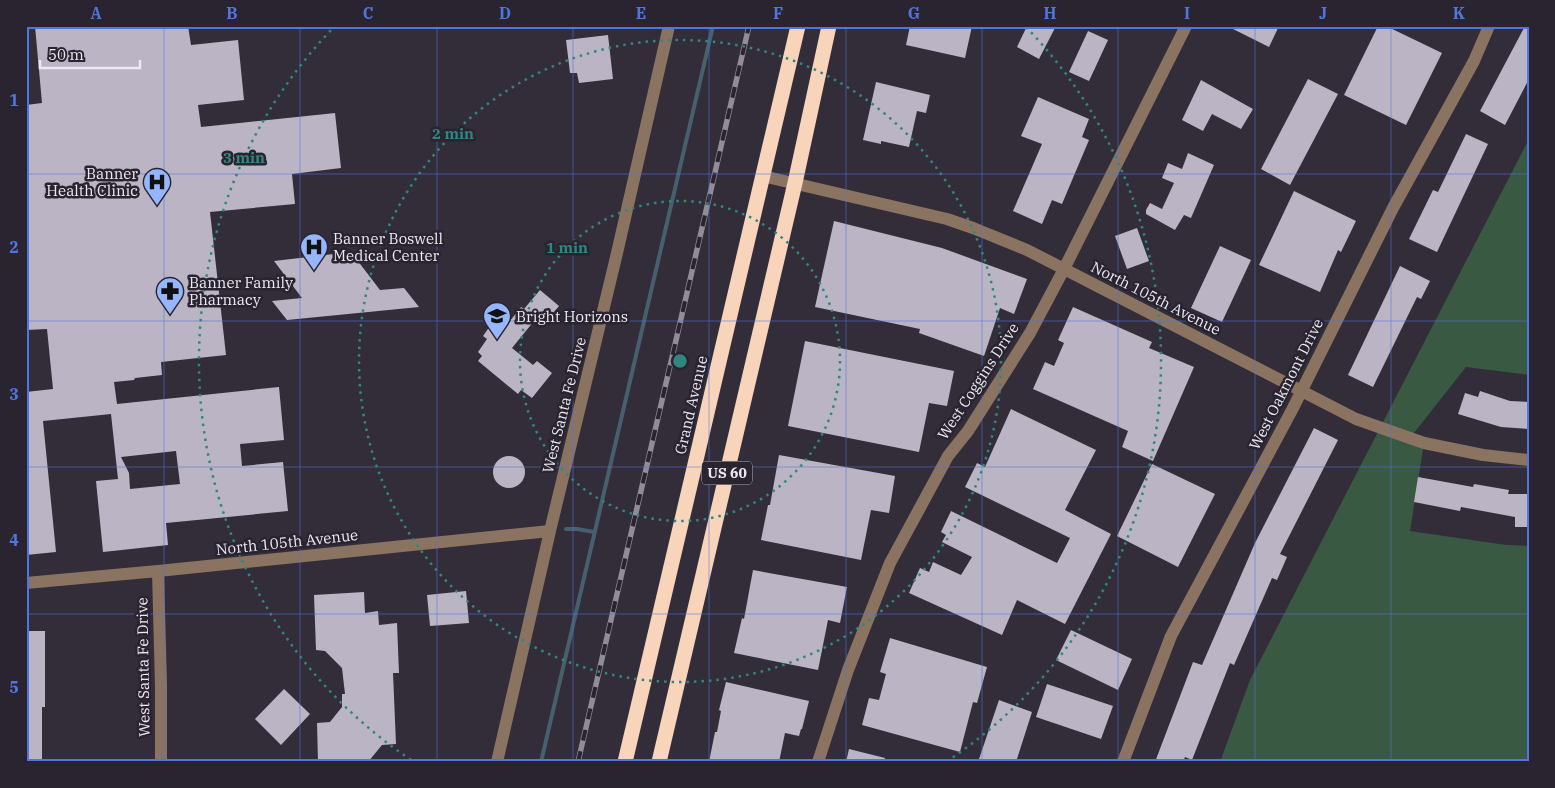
<svg xmlns="http://www.w3.org/2000/svg" width="1555" height="788" viewBox="0 0 1555 788" font-family="'IBM Plex Serif',serif">
	<style>
		.green { fill: #395942 }
		.lines { fill: none; stroke-linecap: round; stroke-linejoin: round }
		.stream { stroke: #47606d; stroke-width: 4 }
		.building { fill: #bbb4c4; fill-rule: evenodd }
		.minor { stroke: #8b7362; stroke-width: 12 }
		.highway { stroke: #f8d4bb; stroke-width: 15 }
		.rail-casing { stroke: #918c97; stroke-width: 5.5 }
		.rail { stroke: #292430; stroke-width: 4; stroke-dasharray: 11; stroke-linecap: butt }
		.grid { fill: none; stroke: #5175de; stroke-width: 1; stroke-opacity: 0.55 }
		.ring { fill: none; stroke: #308782; stroke-width: 2.5; stroke-dasharray: 2.5 5 }
		.labels { text-anchor: middle; dominant-baseline: central; stroke-width: 5; stroke-linejoin: round; paint-order: stroke }
		.shield { fill: #292430; stroke: #b2aeb7; stroke-width: 1 }
		.shield-label { font-size: 14px; font-weight: bold; fill: #ece9f1 }
		.poi-label { font-size: 15px; fill: #ece9f1; stroke: #292430; text-anchor: start }
		.street-label { font-size: 15px; fill: #ece9f1; stroke: #292430 }
		.centre { fill: #308782; stroke: #292430; stroke-width: 2.5 }
		.ring-label { font-size: 15px; text-anchor: middle; font-weight: bold; fill: #308782; stroke: #292430; stroke-width: 5; stroke-linejoin: round; paint-order: stroke }
		.neatline { fill: none; stroke: #5175de; stroke-width: 2 }
		.grid-label { font-size: 16px; text-anchor: middle; font-weight: bold; fill: #5175de }
	</style>
	<rect width="100%" height="100%" fill="#332d3a"/>
	<path class="green" d="M1529,139V375L1466,367L1410,438L1424,443L1410,531L1506,545L1529,546V762H1220L1250,680Z"/>
	<g class="lines">
		<path class="stream" d="M566,529H577L594,532
			M541,762L713,26"/>
	</g>
	<path class="building" d="M35,26H188L191,45L238,40L244,100L198,105L201,127L335,113L341,168L292,174L295,204L210,212L226,355L161,362L162,375L135,378L134,380L114,382L117,404L279,387L284,440L240,444L242,466L283,462L288,511L166,523L168,545L103,552L96,481L118,479L111,414L43,421L56,552L26,555V392L53,389L47,329L26,330V105L42,103ZM176,451L180,484L130,489L129,473L121,457Z
		M910,26H972L965,58L906,45Z
		M1027,26H1056L1039,59L1017,47Z
		M1227,26H1279L1269,47Z
		M1378,26H1386L1442,53L1406,125L1344,95Z
		M1525,26H1529V79L1505,125L1480,111Z
		M1088,31L1108,40L1089,81L1069,72Z
		M608,35L613,79L579,83L577,73H570L566,40Z
		M1308,79L1338,94L1290,185L1261,169Z
		M1201,80L1253,109L1241,129L1212,114L1203,131L1182,120Z
		M876,82L930,95L926,113L917,111L909,147L881,141V144L863,140Z
		M1038,97L1089,119L1082,137L1089,140L1062,204L1052,200L1042,224L1013,211L1042,144L1021,136Z
		M1466,134L1488,144L1437,252L1409,239L1433,190L1438,192Z
		M1188,153L1214,165L1191,218L1184,215L1175,230L1146,214V210L1150,203L1162,209L1174,183L1162,178L1168,163L1182,169Z
		M1294,191L1356,221L1341,252L1338,250L1320,292L1259,265Z
		M834,221L942,248L1027,279L1014,314L1000,308L984,356L919,333L920,329L815,307Z
		M1137,228L1149,261L1127,269L1115,236Z
		M1220,246L1251,260L1222,322L1191,308Z
		M351,252L380,290L404,288L419,307L287,320L272,301L302,298L274,261Z
		M1400,266L1430,281L1421,299L1417,297L1373,387L1348,375Z
		M540,290L559,306L549,318L546,315L538,325L534,321L512,348L533,365L537,361L552,373L532,398L521,390L518,394L478,361L482,356L478,352L487,339L483,336L490,326L495,330L502,322L506,326L521,307L524,309Z
		M1073,307L1152,342L1149,348L1194,367L1153,461L1122,447L1128,431L1033,389L1045,362L1054,366L1064,343L1058,340Z
		M805,341L954,371L947,406L929,403L919,452L788,426Z
		M1480,391L1510,401L1529,402V429L1501,427L1458,414L1465,393L1478,397Z
		M1011,409L1096,450L1065,510L1111,534L1065,624L1017,600L1002,635L909,593L920,568L929,572L933,562L961,575L972,557L942,542L946,535L941,532L951,511L1057,563L1070,538L965,487L977,463L985,467Z
		M1314,428L1338,440L1280,554L1287,557L1277,580L1272,578L1234,665L1230,663L1192,760L1185,757L1183,762H1155L1193,662L1202,665L1255,543Z
		M779,455L895,476L889,513L871,510L861,560L761,540L768,505H770Z
		M493 472a16 16 0 1 1 32 0a16 16 0 1 1-32 0Z
		M1152,464L1215,494L1178,567L1117,536Z
		M1418,477L1473,487L1474,484L1509,490L1508,494H1529V527H1515V517L1461,507L1460,511L1414,502Z
		M753,570L847,587L840,623L828,620L818,670L734,653L742,618L744,619Z
		M466,591L469,623L430,626L427,595Z
		M364,592L365,613L378,611L379,625L397,623L399,673H393L396,744L382,745L368,762H318L317,723L330,722L342,707V694H345L342,668L325,651L316,650L314,595Z
		M1071,630L1132,659L1118,690L1056,660Z
		M26,631H45V707H42V762H26Z
		M890,638L987,667L977,703L973,702L960,752L862,725L869,698L879,700L886,674L880,672Z
		M726,682L809,701L802,729H801L799,736L785,733L779,762H709L715,732H717L721,711L719,710Z
		M1047,684L1113,706L1101,739L1036,717Z
		M284,689L310,714L281,745L255,719Z
		M999,700L1032,712L1016,762H978Z
		M849,749L885,758L884,762H846Z"/>
	<g class="lines">
		<path class="minor" d="M763,176L947,219L973,228L1027,250L1356,419L1424,443L1483,455L1529,460
			M158,571L161,686V762
			M26,583L158,571L550,531
			M497,762L550,531L617,253L669,26
			M818,762L848,670L890,563L948,456L968,431L1030,333L1064,269L1186,26
			M1123,762L1171,636L1292,410L1393,208L1474,61L1489,26"/>
		<path class="highway" d="M625,762L798,26
			M659,762L795,183L829,26"/>
		<g class="rail-casing">
			<path id="rail" d="M578,762L749,26"/>
		</g>
		<use href="#rail" class="rail"/>
	</g>
	<path class="grid" d="M164,26V762M300,26V762M437,26V762M573,26V762M709,26V762M846,26V762M982,26V762M1118,26V762M1255,26V762M1391,26V762M26,174H1529M26,321H1529M26,467H1529M26,614H1529"/>
	<g class="ring">
		<circle cx="680" cy="361" r="160"/>
		<circle cx="680" cy="361" r="321"/>
		<path d="M411 760A481 481 0 0 1 334 27M1026 27A481 481 0 0 1 949 760"/>
	</g>
	<defs>
		<g id="hospital-pin" transform="scale(1.4375)"><path d="M0 17L-7.5 6A9.5 9.5 0 1 1 7.5 6Z" fill="#95b6fd" stroke="#292430"/><path d="M-5-5h3v3.5h4V-5h3V5h-3V1.5h-4V5h-3Z" fill="#111"/></g>
		<g id="pharmacy-pin" transform="scale(1.4375)"><path d="M0 17L-7.5 6A9.5 9.5 0 1 1 7.5 6Z" fill="#95b6fd" stroke="#292430"/><path d="M-2-6h4v4h4v4h-4v4h-4v-4h-4v-4h4Z" fill="#111"/></g>
		<g id="school-pin" transform="scale(1.4375)"><path d="M0 17L-7.5 6A9.5 9.5 0 1 1 7.5 6Z" fill="#95b6fd" stroke="#292430"/><path d="M0-5L7-2L0 1L-7-2ZM-4 1L0 2.5L4 1V4Q0 6-4 4Z" fill="#111"/></g>
	</defs>
	<g fill-rule="evenodd">
		<use href="#hospital-pin" x="157" y="182"/>
		<use href="#hospital-pin" x="314" y="247"/>
		<use href="#pharmacy-pin" x="170" y="291"/>
		<use href="#school-pin" x="497" y="316"/>
	</g>
	<g class="labels">
		<rect class="shield" x="702" y="461.5" width="50" height="23" rx="4"/>
		<g class="shield-label">
			<text x="727" y="473">US 60</text>
		</g>
		<g class="poi-label">
			<text x="138" y="173" text-anchor="end">Banner<tspan x="138" dy="17">Health Clinic</tspan></text>
			<text x="333" y="238">Banner Boswell<tspan x="333" dy="17">Medical Center</tspan></text>
			<text x="189" y="282">Banner Family<tspan x="189" dy="17">Pharmacy</tspan></text>
			<text x="516" y="316">Bright Horizons</text>
		</g>
		<g class="street-label">
			<text transform="translate(1156 298) rotate(27)">North 105th Avenue</text>
			<text transform="translate(978 381) rotate(-57)">West Coggins Drive</text>
			<text transform="translate(1286 384) rotate(-63)">West Oakmont Drive</text>
			<text transform="translate(564 405) rotate(-76)">West Santa Fe Drive</text>
			<text transform="translate(691 405) rotate(-77)">Grand Avenue</text>
			<text transform="translate(287 542) rotate(-6)">North 105th Avenue</text>
			<text transform="translate(143 667) rotate(-91)">West Santa Fe Drive</text>
		</g>
	</g>
	<circle cx="680" cy="361" r="8" class="centre"/>
	<g class="ring-label">
		<text x="453" y="139">2 min</text>
		<text x="244" y="163">3 min</text>
		<text x="567" y="253">1 min</text>
	</g>
	<rect width="1555" height="788" fill="none" stroke="#292430" stroke-width="55"/>
	<path d="M40 60v8h100v-8" fill="none" stroke="#ece9f1" stroke-width="2.5"/>
	<text x="48" y="60" font-size="15" fill="#ece9f1" stroke="#292430" stroke-width="4" paint-order="stroke">50 m</text>
	<rect x="28" y="28" width="1500" height="732" class="neatline"/>
	<g class="grid-label">
		<text x="96" y="19">A</text>
		<text x="232" y="19">B</text>
		<text x="368" y="19">C</text>
		<text x="505" y="19">D</text>
		<text x="641" y="19">E</text>
		<text x="778" y="19">F</text>
		<text x="914" y="19">G</text>
		<text x="1050" y="19">H</text>
		<text x="1187" y="19">I</text>
		<text x="1323" y="19">J</text>
		<text x="1459" y="19">K</text>
		<text x="14" y="106">1</text>
		<text x="14" y="253">2</text>
		<text x="14" y="400">3</text>
		<text x="14" y="546">4</text>
		<text x="14" y="693">5</text>
	</g>
</svg>
